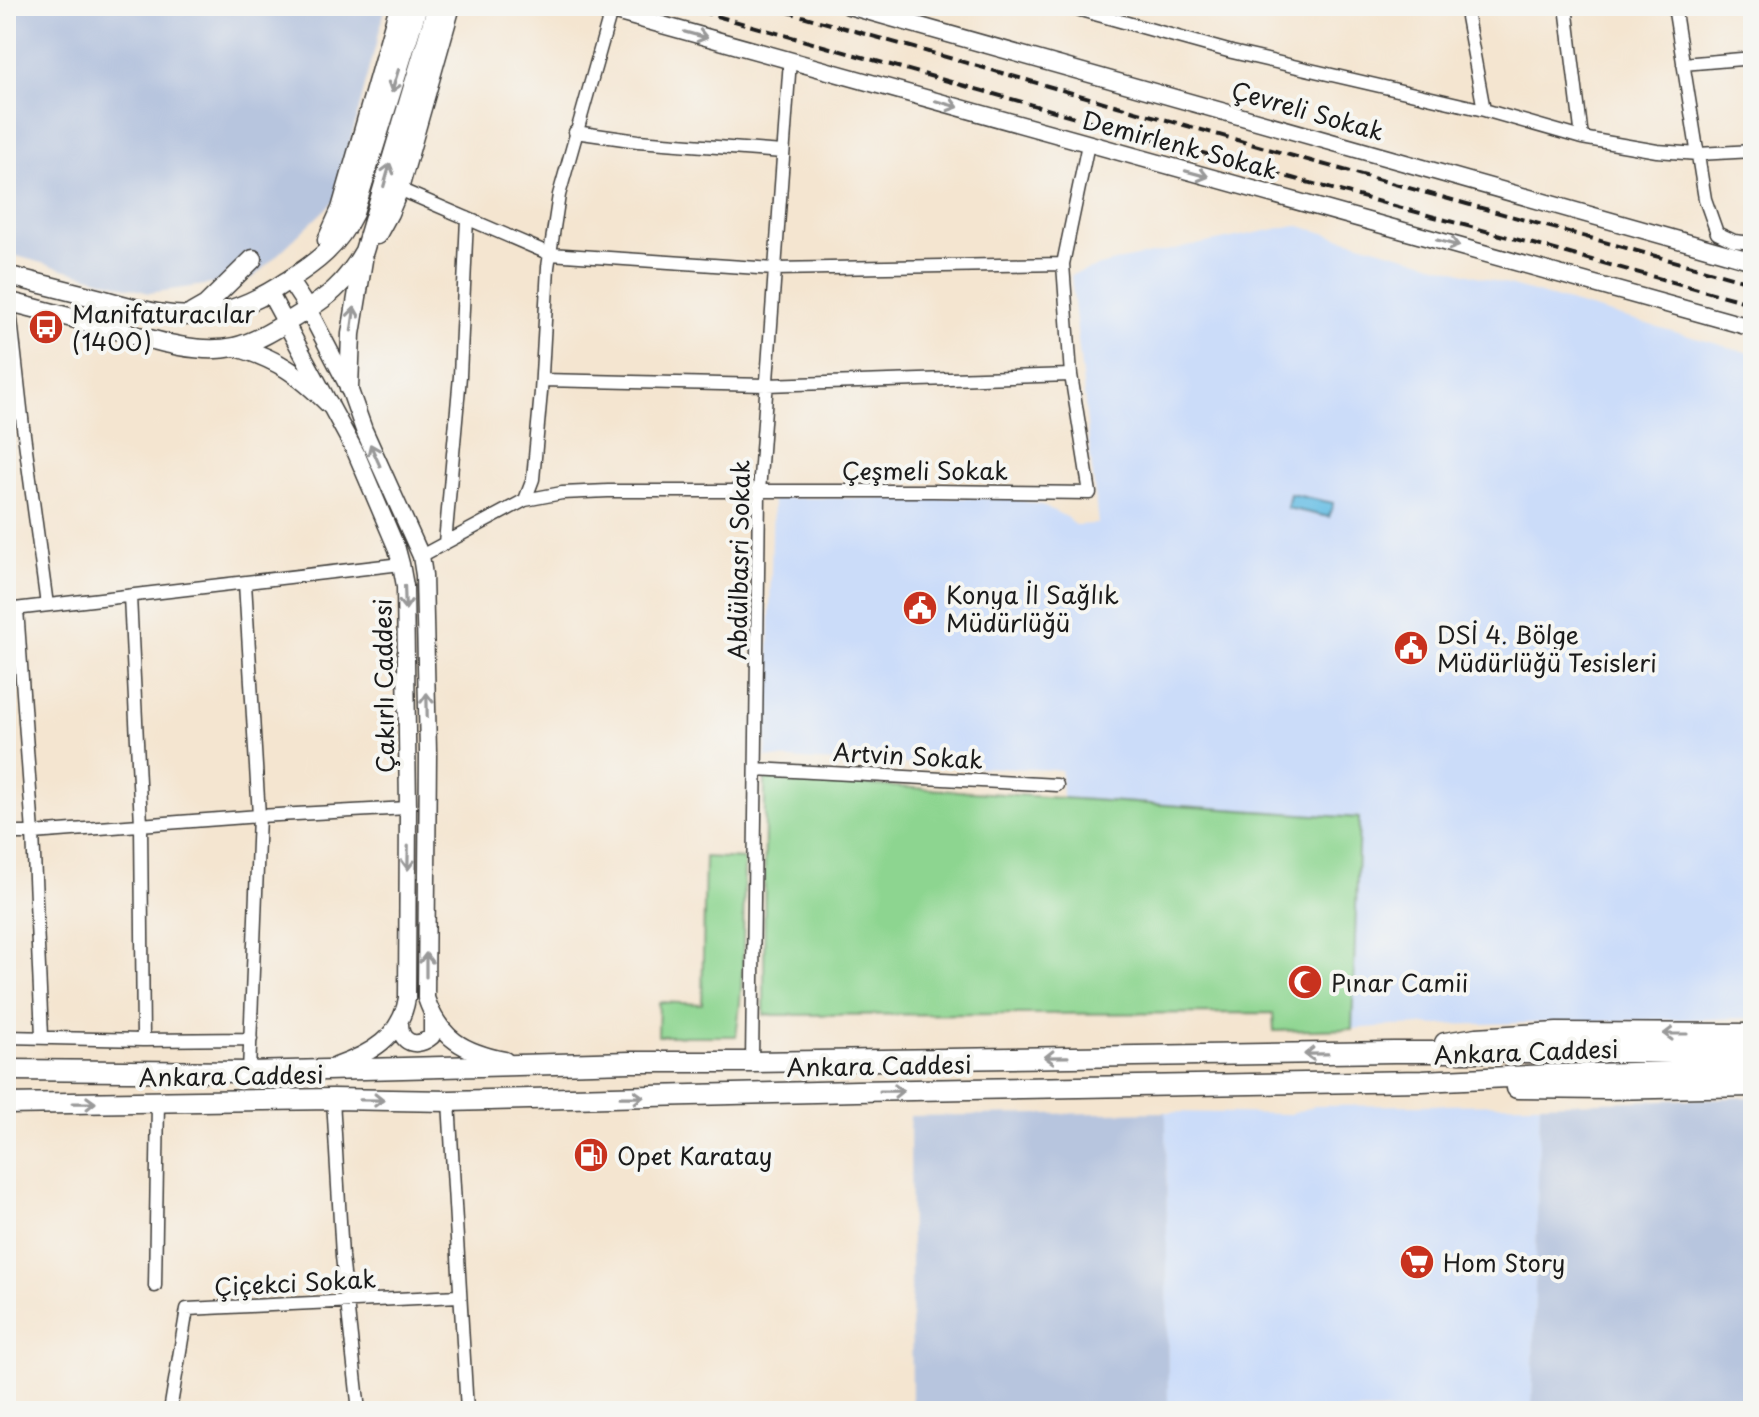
<svg xmlns="http://www.w3.org/2000/svg" width="1759" height="1417" viewBox="0 0 1759 1417" font-family="'Playpen Sans',sans-serif">
	<style>
		.built { fill: #cbdcf9 }
		.industrial { fill: #b7c5de }
		.green { fill: #8dd590; stroke: #547856; stroke-width: 2 }
		.water { fill: #69bfe5; stroke: #426e80; stroke-width: 2 }
		.lines { fill: none; stroke-linecap: round; stroke-linejoin: round }
		.minor-casing { stroke: #3c3a37; stroke-width: 15 }
		.tertiary-casing { stroke: #3c3a37; stroke-width: 19 }
		.secondary-casing { stroke: #3c3a37; stroke-width: 21 }
		.primary-casing { stroke: #3c3a37; stroke-width: 23 }
		.minor { stroke: #fff; stroke-width: 12 }
		.tertiary { stroke: #fff; stroke-width: 16 }
		.secondary { stroke: #fff; stroke-width: 18 }
		.primary { stroke: #fff; stroke-width: 20 }
		.rail { stroke: #1c1c1c; stroke-width: 4; stroke-dasharray: 12 6; stroke-linecap: butt }
		.oneway { stroke: #999 }
		.labels { text-anchor: middle; dominant-baseline: central; stroke-width: 8; stroke-linejoin: round; paint-order: stroke }
		.street-label { font-size: 24px; fill: #1c1c1c; stroke: #f6f6f2 }
		.poi-label { font-size: 24px; fill: #1c1c1c; stroke: #f6f6f2; text-anchor: start }
	</style>
	<rect width="100%" height="100%" fill="#f6f6f2"/>
	<filter id="ink" filterUnits="userSpaceOnUse"><feTurbulence type="fractalNoise" baseFrequency=".0125" numOctaves="2"/><feDisplacementMap in="SourceGraphic" scale="16" xChannelSelector="R" yChannelSelector="G"/><feConvolveMatrix kernelMatrix="1 2 1 2 8 2 1 2 1" color-interpolation-filters="sRGB"/></filter>
	<filter id="wash" filterUnits="userSpaceOnUse"><feTurbulence type="fractalNoise" baseFrequency=".006" numOctaves="4" result="noise"/><feDisplacementMap in="SourceGraphic" scale="32" xChannelSelector="R" yChannelSelector="G"/><feGaussianBlur stdDeviation="1.8" result="paint"/><feColorMatrix in="noise" values="0 0 0 0 0 0 0 0 0 0 0 0 0 0 0 0 0 1.4 0 .05"/><feComposite in="paint" operator="in"/></filter>
	<g filter="url(#wash)">
		<rect width="100%" height="100%" fill="#f4e5d0"/>
		<path class="built" d="M1296,225L1753,354V1018L1389,1026L1352,1029L1355,916L764,1015L765,778L1062,798L1061,770L815,761L766,757L773,498H1010L1042,505L1066,517L1075,525L1098,524L1071,275L1116,261Z
			M1540,1104L1532,1411H1168L1166,1112L1290,1114L1314,1106Z"/>
		<path class="industrial" d="M6,6H386L335,200L253,278L149,293L6,253Z
			M1753,1097V1411H1532L1540,1104Z
			M1166,1112L1168,1411H912L910,1116Z"/>
		<path class="green" d="M765,778L1359,818L1352,1029L1274,1031L1273,1013L764,1015Z
			M705,857L744,859C743,918 745,978 736,1036H658L659,1002L702,1004Z"/>
		<path class="water" d="M1290,494L1333,503L1329,517L1287,508Z"/>
	</g>
	<g filter="url(#ink)">
		<g class="lines">
			<g class="minor-casing">
				<path id="minor" d="M1066,6L1232,52L1484,110L1582,138L1657,151L1698,154L1753,151
					M1465,6L1484,110
					M1566,6L1582,138
					M1674,6L1705,199L1717,233L1734,241L1753,243
					M1683,64L1753,58
					M575,132L638,141L783,152
					M399,189L550,254L774,269L1063,264
					M9,301L23,427L47,605
					M542,380L766,385L1071,375
					M525,500L533,479L541,392L548,267L559,195L611,11
					M445,543L460,376L467,218
					M421,556L525,500L562,493L608,491H933L1090,493L1071,375L1063,264L1088,144
					M245,583L259,816L249,1072
					M130,596L141,824L143,1040
					M17,609L33,833L42,1036
					M6,610L401,564
					M756,769L1057,785
					M6,833H33L259,816L408,808
					M6,1037L143,1040L251,1039
					M752,1062L759,492L790,60
					M333,1099L342,1256L359,1411
					M449,1101L467,1411
					M155,1286L158,1102
					M170,1411L187,1309L459,1296"/>
			</g>
			<g class="tertiary-casing">
				<path id="tertiary" d="M594,6L1753,328
					M849,6L1753,261
					M289,280L308,309L349,388L364,430L421,556L424,575L428,752L426,998C440,1039 464,1052 505,1060
					M269,292L356,453L397,549L401,564L405,586L408,808L407,998C401,1037 370,1054 336,1066
					M400,1023C400,1044 417,1049 432,1036V1016"/>
			</g>
			<g class="secondary-casing">
				<path id="secondary" d="M377,235L389,213L399,189L451,6
					M327,240L341,209L399,6
					M6,275C38,283 69,291 101,299C136,309 172,320 209,314C235,311 265,296 287,281C317,262 338,246 354,213L418,6
					M6,301C42,310 77,319 113,329C149,339 196,355 234,347C254,343 276,329 294,318C328,297 344,286 364,251L437,6
					M192,313L206,305L253,259
					M236,347C278,359 298,374 329,404
					M349,388L351,334L363,260"/>
			</g>
			<g class="primary-casing">
				<path id="primary" d="M1445,1043L1477,1038L1557,1033L1753,1034
					M6,1070L249,1072L631,1062H752L1394,1052H1753
					M1517,1088L1607,1089L1753,1086
					M6,1104L333,1099L449,1101L857,1091L1422,1081L1549,1075L1753,1070"/>
			</g>
			<use href="#minor" class="minor"/>
			<use href="#tertiary" class="tertiary"/>
			<use href="#secondary" class="secondary"/>
			<use href="#primary" class="primary"/>
			<path class="rail" d="M681,6L1292,178L1753,304
				M767,6L1293,156L1753,283"/>
		</g>
		<defs><path id="oneway-shaft" d="M-6 0H5M1.5-3L5.5 0L1.5 3" fill="none" stroke-width="1.6" stroke-linecap="round" stroke-linejoin="round" transform="scale(2)"/></defs>
		<g class="oneway">
			<use href="#oneway-shaft" transform="translate(696 35) rotate(15)"/>
			<use href="#oneway-shaft" transform="translate(395 81) rotate(107)"/>
			<use href="#oneway-shaft" transform="translate(947 104) rotate(16)"/>
			<use href="#oneway-shaft" transform="translate(1197 174) rotate(15)"/>
			<use href="#oneway-shaft" transform="translate(387 175) rotate(-74)"/>
			<use href="#oneway-shaft" transform="translate(1448 243) rotate(15)"/>
			<use href="#oneway-shaft" transform="translate(353 319) rotate(-82)"/>
			<use href="#oneway-shaft" transform="translate(375 455) rotate(-114)"/>
			<use href="#oneway-shaft" transform="translate(405 598) rotate(88)"/>
			<use href="#oneway-shaft" transform="translate(427 705) rotate(-91)"/>
			<use href="#oneway-shaft" transform="translate(408 858) rotate(91)"/>
			<use href="#oneway-shaft" transform="translate(426 965) rotate(-90)"/>
			<use href="#oneway-shaft" transform="translate(1675 1034) rotate(180)"/>
			<use href="#oneway-shaft" transform="translate(1316 1054) rotate(179)"/>
			<use href="#oneway-shaft" transform="translate(1056 1057) rotate(179)"/>
			<use href="#oneway-shaft" transform="translate(892 1091) rotate(-1)"/>
			<use href="#oneway-shaft" transform="translate(632 1097) rotate(-1)"/>
			<use href="#oneway-shaft" transform="translate(372 1100) rotate(1)"/>
			<use href="#oneway-shaft" transform="translate(84 1103) rotate(-1)"/>
		</g>
	</g>
	<defs>
		<g id="bus-disc" transform="scale(1.8)"><circle r="9.5" fill="#c8321e" stroke="#f6f6f2"/><path d="M-5-6H5V4H4V6H2V4H-2V6H-4V4H-5ZM-3.5-4V0h7V-4ZM-3.5 1.2v1.5H-2V1.2ZM2 1.2v1.5H3.5V1.2Z" fill="#fff"/></g>
		<g id="civic-disc" transform="scale(1.8)"><circle r="9.5" fill="#c8321e" stroke="#f6f6f2"/><path d="M-.6-6.5H3V-4.5H.6V-3L4-1V1h2V6H-6V1h2V-1L-.6-3ZM-1.2 2.5V6h2.4V2.5Z" fill="#fff"/></g>
		<g id="mosque-disc" transform="scale(1.8)"><circle r="9.5" fill="#c8321e" stroke="#f6f6f2"/><path d="M3.5-4.9A6 6 0 1 0 3.5 4.9A5 5 0 1 1 3.5-4.9Z" fill="#fff"/></g>
		<g id="fuel-disc" transform="scale(1.8)"><circle r="9.5" fill="#c8321e" stroke="#f6f6f2"/><path d="M-5.5-6h7V0h2V4h1.3V-2.5L3-4.5l.8-.8L6-3V5H2.5V1h-1V6h-7ZM-4.2-4.7v3.2H.2V-4.7Z" fill="#fff"/></g>
		<g id="supermarket-disc" transform="scale(1.8)"><circle r="9.5" fill="#c8321e" stroke="#f6f6f2"/><path d="M-6-5.5h2.5l.6 2H6L4.5 2H-2.5L-4.4-4H-6ZM-1.5 3.2a1.3 1.3 0 1 0 .1 0ZM3 3.2a1.3 1.3 0 1 0 .1 0Z" fill="#fff"/></g>
	</defs>
	<g fill-rule="evenodd">
		<use href="#bus-disc" x="46" y="327"/>
		<use href="#civic-disc" x="920" y="608"/>
		<use href="#civic-disc" x="1411" y="648"/>
		<use href="#mosque-disc" x="1305" y="982"/>
		<use href="#fuel-disc" x="591" y="1155"/>
		<use href="#supermarket-disc" x="1417" y="1262"/>
	</g>
	<g class="labels">
		<g class="street-label">
			<text transform="translate(1308 110) rotate(16)">Çevreli Sokak</text>
			<text transform="translate(1180 144) rotate(15)">Demirlenk Sokak</text>
			<text x="925" y="470">Çeşmeli Sokak</text>
			<text transform="translate(738 560) rotate(-89)">Abdülbasri Sokak</text>
			<text transform="translate(383 686) rotate(-91)">Çakırlı Caddesi</text>
			<text transform="translate(908 755) rotate(3)">Artvin Sokak</text>
			<text transform="translate(1526 1051) rotate(-2)">Ankara Caddesi</text>
			<text transform="translate(879 1065) rotate(-1)">Ankara Caddesi</text>
			<text transform="translate(231 1075) rotate(-1)">Ankara Caddesi</text>
			<text transform="translate(295 1282) rotate(-3)">Çiçekci Sokak</text>
		</g>
		<g class="poi-label">
			<text x="72" y="313">Manifaturacılar<tspan x="72" dy="28">(1400)</tspan></text>
			<text x="946" y="594">Konya İl Sağlık<tspan x="946" dy="28">Müdürlüğü</tspan></text>
			<text x="1437" y="634">DSİ 4. Bölge<tspan x="1437" dy="28">Müdürlüğü Tesisleri</tspan></text>
			<text x="1331" y="982">Pınar Camii</text>
			<text x="617" y="1155">Opet Karatay</text>
			<text x="1443" y="1262">Hom Story</text>
		</g>
	</g>
	<rect width="1759" height="1417" fill="none" stroke="#f6f6f2" stroke-width="32"/>
</svg>
